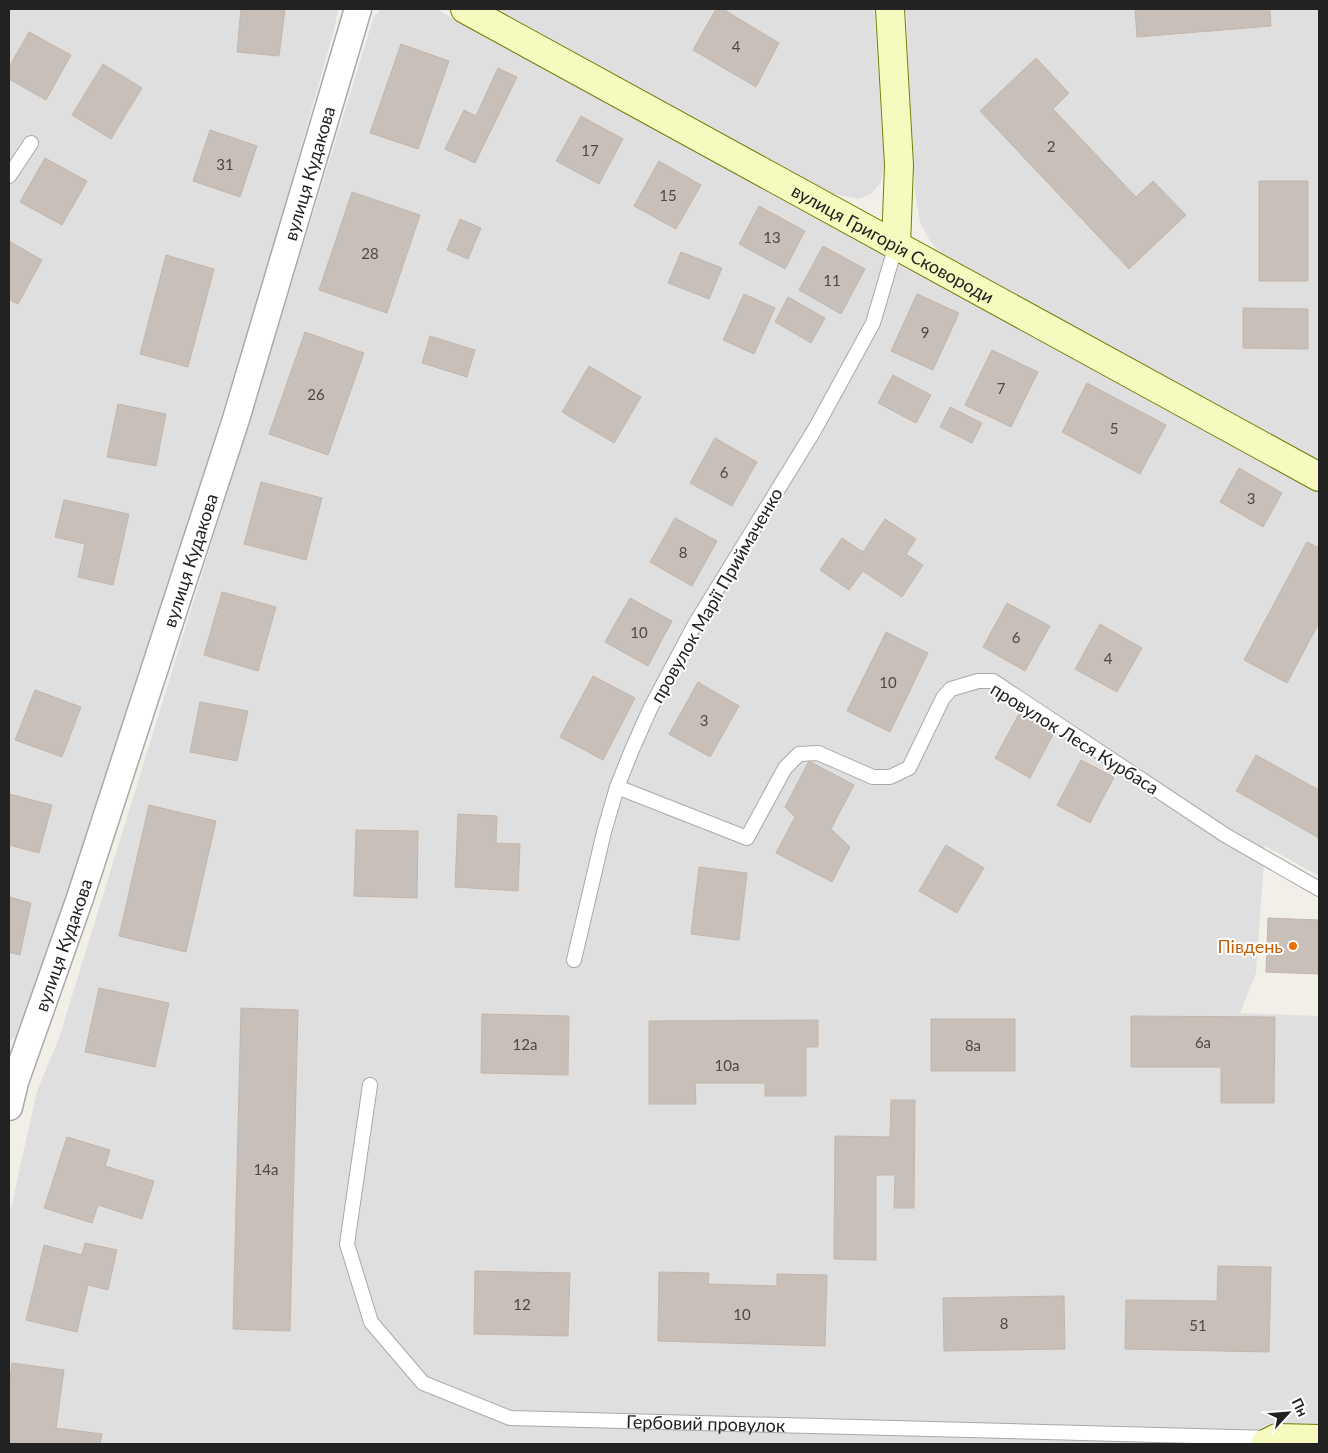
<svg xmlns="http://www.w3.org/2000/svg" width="1328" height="1453" viewBox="0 0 1328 1453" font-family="Lato,sans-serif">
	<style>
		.residential { fill: #e0dfdf }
		.building { fill: #c7bfb8; stroke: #c4b6ab }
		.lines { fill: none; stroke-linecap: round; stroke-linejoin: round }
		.lane-casing { stroke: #a9a9a9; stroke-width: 16 }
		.street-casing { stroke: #a9a9a9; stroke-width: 29 }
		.secondary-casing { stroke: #707d05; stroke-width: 30 }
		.lane { stroke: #fff; stroke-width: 14 }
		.street { stroke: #fff; stroke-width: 26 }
		.secondary { stroke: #f7fabf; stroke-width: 28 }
		.food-dot { fill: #e8710a; stroke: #fff; stroke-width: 2 }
		.labels { text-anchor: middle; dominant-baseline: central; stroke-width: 4; stroke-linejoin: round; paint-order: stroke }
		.number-label { font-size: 15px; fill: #4b4948 }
		.street-label { font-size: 18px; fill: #222; stroke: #fff }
		.food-label { font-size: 18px; fill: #c56008; stroke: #fff; text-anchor: end }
	</style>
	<rect width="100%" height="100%" fill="#f2efe9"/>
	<path class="residential" d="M9,9H338L334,30L274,243L150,649L48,963L17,1036L9,1041Z
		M382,9H436L1319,492V876L1265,846L1256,973L1240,1013L1319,1016V1425H1284L1269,1427L1254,1432L1234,1444H9V1217L37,1091L59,1038L374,16Z
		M493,9H874L884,165L881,182L871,194L859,199L827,193Z
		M906,9H1319V463L945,257L930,241L920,222L915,193Z"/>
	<path class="building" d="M241,9H285L279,56L237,52Z
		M716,9H723L779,43L756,87L693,50Z
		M1135,9H1270L1271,26L1137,37Z
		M29,32L71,55L46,100L9,79V67Z
		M401,44L449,61L418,149L370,133Z
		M1036,58L1069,93L1053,109L1136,197L1153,181L1186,215L1129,269L980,111Z
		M103,64L142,88L111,139L72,115Z
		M498,68L517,77L475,163L445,149L464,110L476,116Z
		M581,116L623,139L599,184L556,161Z
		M210,130L257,146L240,197L193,181Z
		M45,158L87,181L62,225L20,202Z
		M659,161L701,185L676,229L634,206Z
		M1259,181H1308V281H1259Z
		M352,192L420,215L387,313L319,290Z
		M759,206L805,231L785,269L739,244Z
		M460,219L481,228L468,259L447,250Z
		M9,241L42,260L18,304L9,300Z
		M823,246L865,269L841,314L799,290Z
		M681,252L722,268L709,299L668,283Z
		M166,255L214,269L188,367L140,354Z
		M744,294L775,308L754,354L723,340Z
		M917,294L959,313L933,370L891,351Z
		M788,297L825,318L811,343L775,322Z
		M1243,308L1308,309V349L1243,348Z
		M305,332L364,353L328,455L269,434Z
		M430,336L475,350L467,377L422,363Z
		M992,350L1038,372L1011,427L965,405Z
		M589,366L641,397L614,443L562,412Z
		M893,375L931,395L916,423L878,403Z
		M1087,383L1166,425L1140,474L1062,432Z
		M118,404L166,414L156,466L107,457Z
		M950,407L982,423L972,443L940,427Z
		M715,438L757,462L732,506L690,483Z
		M1239,468L1282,493L1263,527L1220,502Z
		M261,482L322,498L306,560L244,544Z
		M64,500L129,514L113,585L78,577L85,544L55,537Z
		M675,518L717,541L692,586L650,562Z
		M885,519L916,539L906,554L923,565L902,597L863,571L849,590L820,570L842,538L863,552Z
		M1307,542L1319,548V623L1287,683L1244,660Z
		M222,592L276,607L258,671L204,655Z
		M630,598L672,621L648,666L605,642Z
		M1007,603L1050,626L1025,671L983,647Z
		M1100,624L1142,648L1117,692L1075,669Z
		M886,632L928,653L890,732L847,711Z
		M593,676L635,698L603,760L560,737Z
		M698,682L739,706L710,757L669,734Z
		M35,690L81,707L62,757L15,740Z
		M200,702L248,711L237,761L190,752Z
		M1019,714L1054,733L1030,778L995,758Z
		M1256,755L1319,790V838L1236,791Z
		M1081,760L1114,777L1090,823L1057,805Z
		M809,761L854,785L831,829L850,847L832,882L776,853L795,817L785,807Z
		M9,794L52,805L39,853L9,845Z
		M149,805L216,821L186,952L119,936Z
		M458,814L497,816L496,843L520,844L518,891L455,887Z
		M356,830L418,831L417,898L354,896Z
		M946,845L984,868L957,913L919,891Z
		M699,867L747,873L739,940L691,934Z
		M9,897L31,903L20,955L9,952Z
		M1268,918L1319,920V974L1266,972Z
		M99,988L169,1003L155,1067L85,1052Z
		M241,1008L298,1010L290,1331L233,1329Z
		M482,1014L569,1016L568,1075L481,1073Z
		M1131,1016L1275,1017L1274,1103H1221V1067H1131Z
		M931,1019H1015V1071H931Z
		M818,1020V1047H806V1096H765V1083H695L696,1104H649V1021Z
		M891,1100H915L914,1208H894L895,1175H876V1260L834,1259L835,1136L890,1137Z
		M67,1137L110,1150L105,1166L154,1181L142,1219L98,1205L92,1223L44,1208Z
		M85,1243L117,1250L108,1290L88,1285L77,1332L26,1320L44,1245L82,1255Z
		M1218,1266L1271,1267L1269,1352L1125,1349L1126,1300L1217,1301Z
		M475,1271L570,1273L568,1336L474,1334Z
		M659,1272L709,1273L708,1284L777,1286V1274L827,1275L825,1346L658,1341Z
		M1064,1296L1065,1349L944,1351L943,1298Z
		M12,1363L64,1370L56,1428L102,1434L100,1444H9V1387Z"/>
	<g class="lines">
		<g class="lane-casing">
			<g id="lane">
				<path d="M9,176L31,143"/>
				<path d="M617,787L747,838L785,768L799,754L818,753L873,777H890L909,768L943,698L951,689L978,681H993L1225,835L1319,889"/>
				<path d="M574,960L604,832L617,787L631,752L650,709L694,626L815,429L873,323L896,245"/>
				<path id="s1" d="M370,1085L347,1244L371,1322L423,1383L510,1418L1271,1438"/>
			</g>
		</g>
		<g class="street-casing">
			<g id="street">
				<path id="s2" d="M9,1107L15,1082L80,898L236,419L358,9"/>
			</g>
		</g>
		<g class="secondary-casing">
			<g id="secondary">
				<path id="s3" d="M465,9L1319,477"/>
				<path d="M890,9L899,165L896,245"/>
				<path d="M1265,1444L1277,1438L1319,1439"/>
			</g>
		</g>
		<use href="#lane" class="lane"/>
		<use href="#street" class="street"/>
		<use href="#secondary" class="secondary"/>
	</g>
	<circle class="food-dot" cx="1293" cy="946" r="5"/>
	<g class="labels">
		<g class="number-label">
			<text x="736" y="46">4</text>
			<text x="1051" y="146">2</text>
			<text x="590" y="150">17</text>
			<text x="225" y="164">31</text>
			<text x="668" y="195">15</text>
			<text x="772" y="237">13</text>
			<text x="370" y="253">28</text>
			<text x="832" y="280">11</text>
			<text x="925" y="332">9</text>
			<text x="1001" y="388">7</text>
			<text x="316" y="394">26</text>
			<text x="1114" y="428">5</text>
			<text x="724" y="472">6</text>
			<text x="1251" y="498">3</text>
			<text x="683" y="552">8</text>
			<text x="639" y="632">10</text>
			<text x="1016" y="637">6</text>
			<text x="1108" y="658">4</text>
			<text x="888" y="682">10</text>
			<text x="704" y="720">3</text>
			<text x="1203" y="1042">6а</text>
			<text x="525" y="1044">12а</text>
			<text x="973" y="1045">8а</text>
			<text x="727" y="1065">10а</text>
			<text x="266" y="1169">14а</text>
			<text x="522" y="1304">12</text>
			<text x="742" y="1314">10</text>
			<text x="1004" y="1323">8</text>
			<text x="1198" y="1325">51</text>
		</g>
		<g class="street-label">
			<text stroke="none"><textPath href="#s2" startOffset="981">вулиця Кудакова</textPath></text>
			<text stroke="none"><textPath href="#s3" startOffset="488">вулиця Григорія Сковороди</textPath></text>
			<text stroke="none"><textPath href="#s2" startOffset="576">вулиця Кудакова</textPath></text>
			<text transform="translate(716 595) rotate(-60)">провулок Марії Приймаченко</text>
			<text transform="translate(1075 738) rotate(32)">провулок Леся Курбаса</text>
			<text stroke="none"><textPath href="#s2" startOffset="171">вулиця Кудакова</textPath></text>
			<text stroke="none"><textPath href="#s1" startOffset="612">Гербовий провулок</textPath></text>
		</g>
		<g class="food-label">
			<text x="1283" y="946">Південь</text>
		</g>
	</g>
	<rect width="1328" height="1453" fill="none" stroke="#222222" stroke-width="20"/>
	<g transform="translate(1288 1413) rotate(64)" stroke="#ffffff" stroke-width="4" paint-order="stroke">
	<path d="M0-4L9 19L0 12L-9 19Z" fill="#222222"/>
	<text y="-8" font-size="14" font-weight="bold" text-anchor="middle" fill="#222222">Пн</text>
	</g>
</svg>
